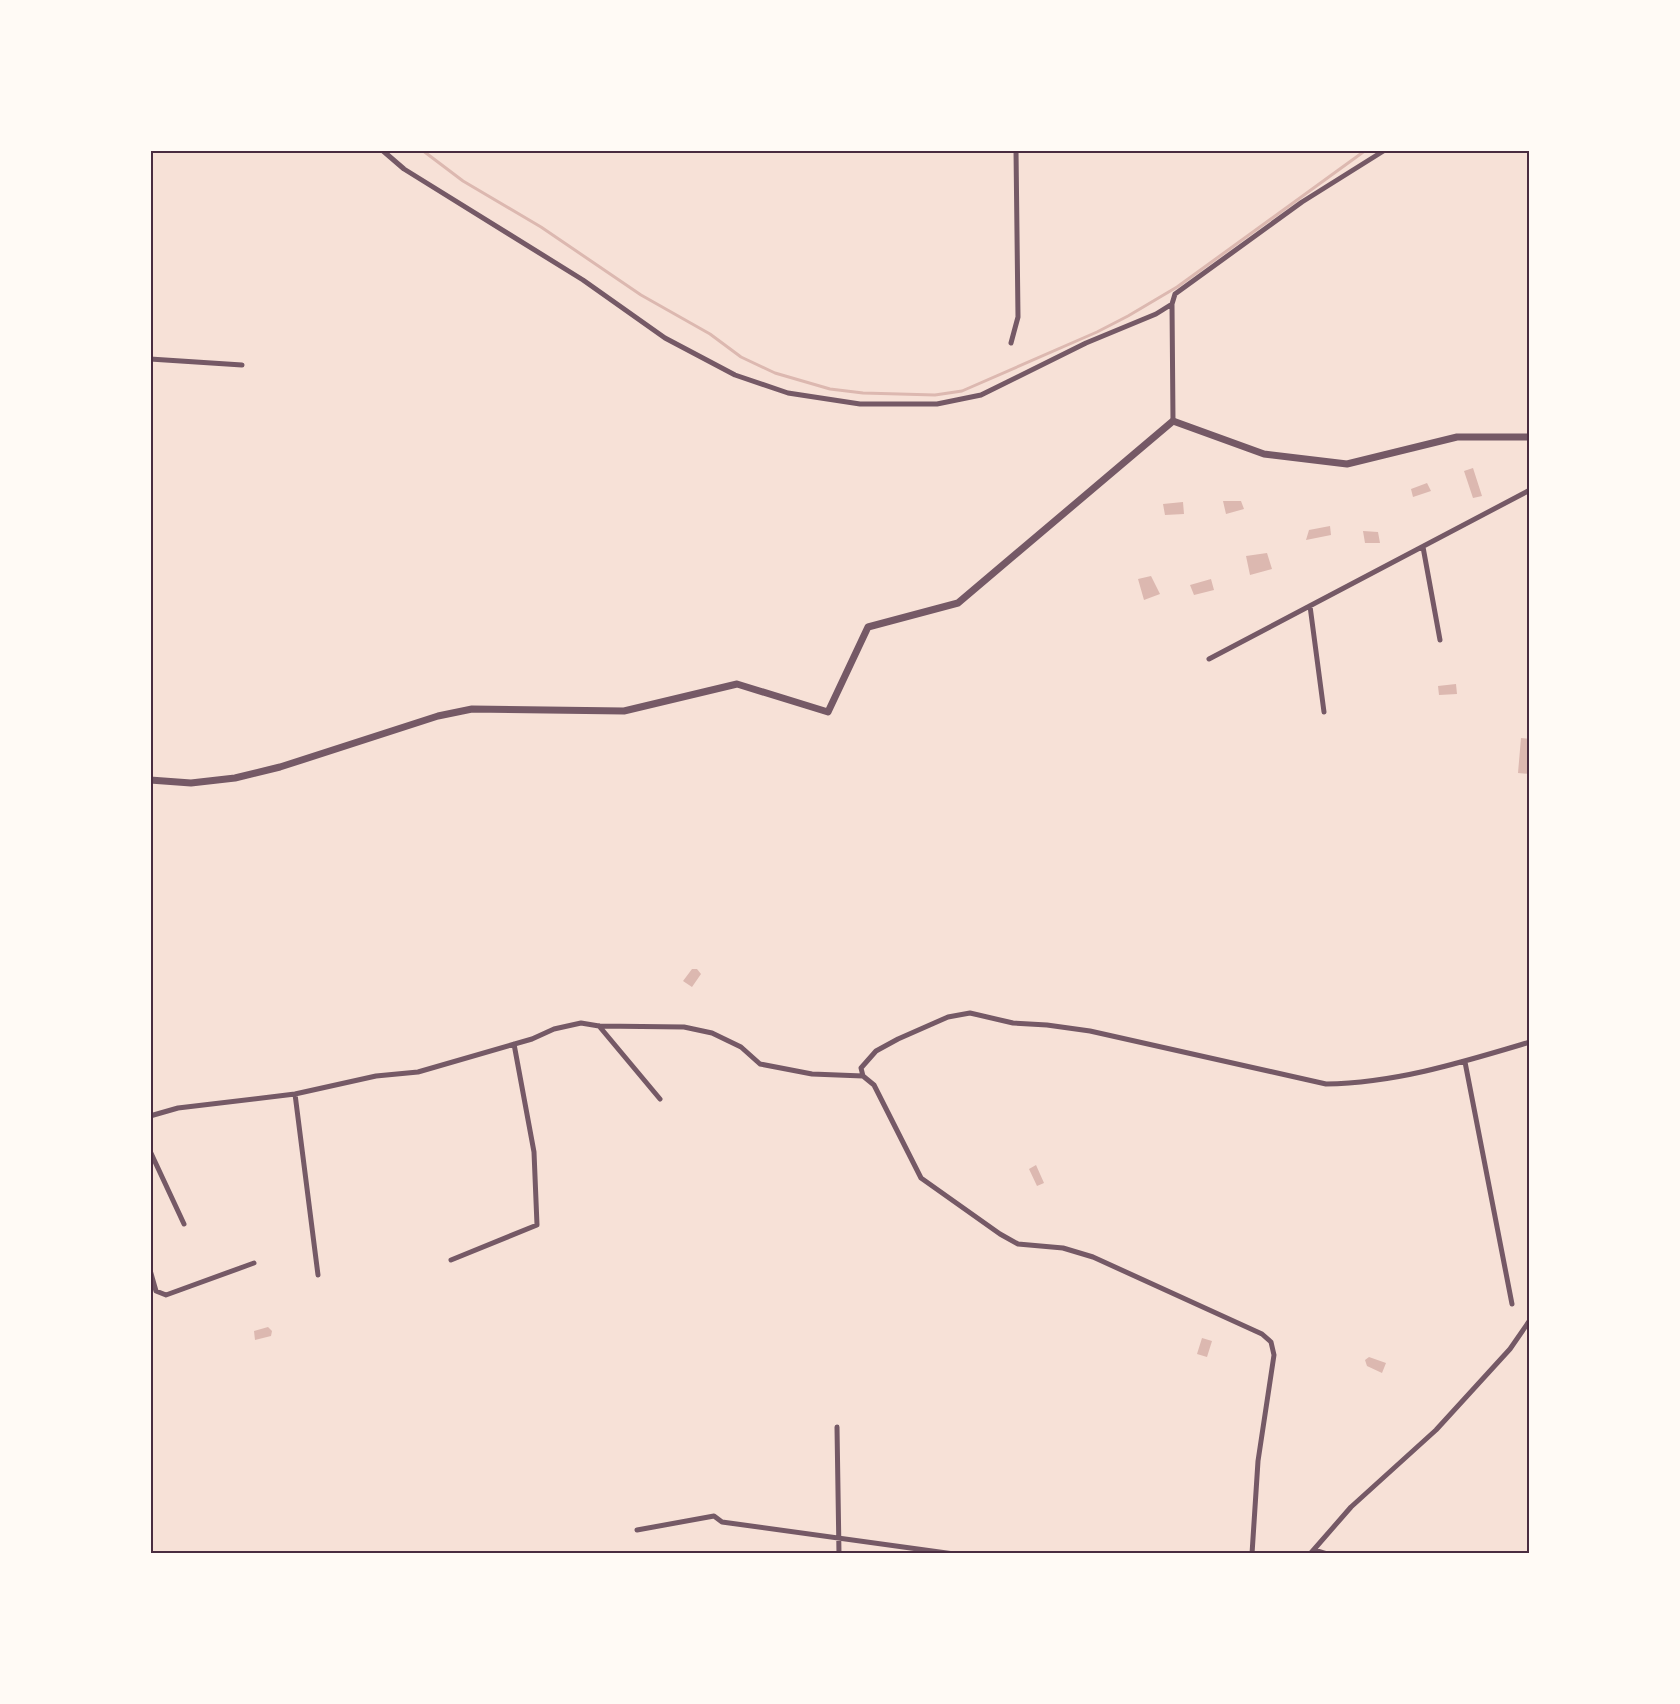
<svg xmlns="http://www.w3.org/2000/svg" width="1680" height="1704" viewBox="0 0 1680 1704" font-family="'PT Sans',sans-serif">
	<style>
		.water { fill: #dcb8b0 }
		.lines { fill: none; stroke-linecap: round; stroke-linejoin: round }
		.stream { stroke: #dcb8b0; stroke-width: 3 }
		.minor { stroke: #755966; stroke-width: 5 }
		.tertiary { stroke: #755966; stroke-width: 7 }
		.neatline { fill: none; stroke: #4a2c40; stroke-width: 2 }
	</style>
	<rect width="100%" height="100%" fill="#f7e1d7"/>
	<path class="water" d="M1473,468L1482,496L1473,498L1464,471Z
		M1427,483L1431,491L1413,497L1411,489Z
		M1223,501H1241L1244,509L1226,514Z
		M1183,502L1184,514L1165,515L1163,504Z
		M1330,526L1331,535L1306,540L1309,530Z
		M1363,531L1378,532L1380,543H1365Z
		M1267,553L1272,569L1250,575L1246,556Z
		M1151,576L1160,594L1144,600L1138,579Z
		M1211,579L1214,590L1194,595L1190,585Z
		M1456,684L1457,694L1439,695L1438,686Z
		M1521,738L1530,739V774L1518,773Z
		M692,969H697L701,974L692,987L683,981Z
		M1036,1165L1044,1183L1037,1186L1029,1169Z
		M268,1327L272,1331L271,1336L255,1340L254,1331Z
		M1202,1338L1212,1341L1207,1357L1197,1354Z
		M1369,1357L1386,1363L1382,1373L1367,1366L1365,1360Z"/>
	<g class="lines">
		<path class="stream" d="M422,150L463,181L541,227L641,295L710,334L741,357L775,373L830,389L863,393L935,395L962,391L1097,332L1128,316L1177,287L1366,150"/>
		<path class="minor" d="M382,150L404,169L583,280L665,338L735,375L788,393L860,404H937L981,395L1086,343L1156,314L1172,304L1175,294L1302,202L1385,150
			M1172,304L1173,421
			M1011,343L1018,317L1016,150
			M150,359L242,365
			M1423,547L1440,640
			M1310,606L1324,712
			M1209,659L1530,490
			M599,1026L660,1099
			M1465,1062L1512,1304
			M863,1076L861,1068L876,1051L898,1039L948,1017L970,1013L1013,1023L1047,1025L1090,1031L1326,1084C1396,1083 1463,1062 1530,1042
			M295,1094L318,1275
			M150,1116L178,1108L295,1094L376,1076L418,1072L532,1039L554,1029L581,1023L599,1026L684,1027L712,1033L741,1047L760,1064L812,1074L863,1076L874,1085L921,1178L1000,1234L1018,1244L1063,1248L1093,1257L1262,1334L1271,1342L1274,1355L1258,1461L1252,1554
			M150,1151L184,1224
			M451,1260L537,1225L534,1152L514,1044
			M150,1270L156,1291L166,1295L254,1263
			M837,1427L839,1554
			M637,1530L714,1516L722,1522L954,1554
			M1314,1550L1327,1554
			M1310,1554L1351,1507L1436,1430L1510,1349L1530,1320"/>
		<path class="tertiary" d="M150,780L191,783L235,778L280,767L438,716L472,709L624,711L737,684L828,712L868,627L958,603L1173,421L1264,454L1347,464L1457,437H1530"/>
	</g>
	<rect width="1680" height="1704" fill="none" stroke="#fffaf5" stroke-width="303"/>
	<rect x="152" y="152" width="1376" height="1400" class="neatline"/>
</svg>
